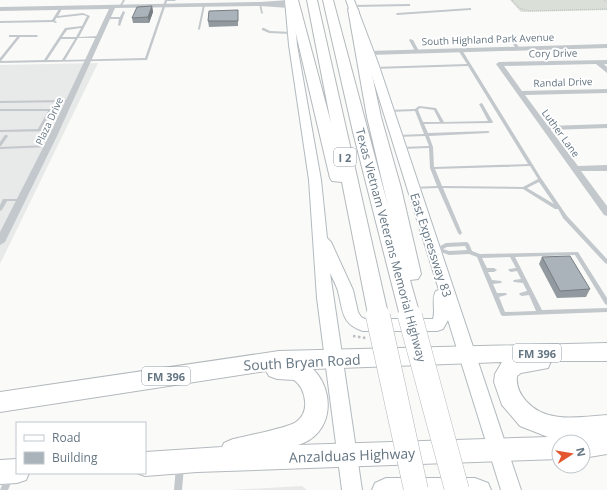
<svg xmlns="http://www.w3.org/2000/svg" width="607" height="490" viewBox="0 0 607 490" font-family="'Open Sans',sans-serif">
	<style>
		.built { fill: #e8e9e9 }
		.green { fill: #dadfd7 }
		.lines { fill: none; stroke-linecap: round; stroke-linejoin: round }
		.secondary-casing { stroke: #b3babf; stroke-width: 2 }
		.highway-casing { stroke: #b4b9bd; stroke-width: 2 }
		.path-far1 { stroke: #bbbfc2; stroke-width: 1; stroke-dasharray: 1 1; stroke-linecap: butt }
		.path { stroke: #bbbfc2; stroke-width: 2.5; stroke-dasharray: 2.5 2.5; stroke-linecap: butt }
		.lane { fill: #c3c8cc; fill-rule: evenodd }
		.street { fill: #c3c8cc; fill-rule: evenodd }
		.secondary { fill: #fff; fill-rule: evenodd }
		.highway { fill: #fff; fill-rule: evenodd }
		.highway-bridge-far1-casing { stroke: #b4b9bd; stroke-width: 20; stroke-linecap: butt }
		.highway-bridge-casing { stroke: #b4b9bd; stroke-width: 25; stroke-linecap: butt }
		.highway-bridge-far1 { stroke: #fff; stroke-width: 18 }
		.highway-bridge { stroke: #fff; stroke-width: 24 }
		.wall { fill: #929a9f }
		.shaded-wall { fill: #777d82 }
		.building { fill: #aab3b9; stroke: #777d82 }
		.labels { text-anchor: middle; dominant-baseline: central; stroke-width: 4; stroke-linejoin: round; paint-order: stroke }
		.far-street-label { font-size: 10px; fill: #657683; stroke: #fff }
		.shield { fill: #fff; stroke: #939fa8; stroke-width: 1 }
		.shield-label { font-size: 11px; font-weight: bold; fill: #657683 }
		.street-label { font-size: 12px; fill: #657683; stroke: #fff }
		.near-street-label { font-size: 14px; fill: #657683; stroke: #fff }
	</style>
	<rect width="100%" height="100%" fill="#fafaf8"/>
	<path class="built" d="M98,63L0,264V65Z
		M302,486L307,490H230Z"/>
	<path class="green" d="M510,0H607V10L521,12Z"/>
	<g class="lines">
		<g class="secondary-casing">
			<path id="secondary" d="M285,0H293L297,45L321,180L327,238L331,242L353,290L358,312L361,317L365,319H433C436,310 431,299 436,291L439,290L368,63L346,0H354L378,63L521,490H501L448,320L443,329L437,331H363C341,324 343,310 338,291C336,285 333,279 330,273L362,490H342L317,298L309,180L289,45Z
				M386,478H475L488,483L491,490H372L375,483Z"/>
		</g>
		<g class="highway-casing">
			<path id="highway" d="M288,0H298L331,123L307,0H317L388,314L385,319L378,322L371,319L368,314L342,182L332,181L330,178Z
				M323,0H333L388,206L367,117L348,9L353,6L358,9L381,117L401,188L421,274L418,279L410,280L419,312L416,317L409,320L402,317L399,312L353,132Z
				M607,343V361H551L548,368L521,373L517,376C516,386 519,393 526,401C546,424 579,417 607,415V454L583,458V442H573L574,439H565L569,442H559V459L197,472L145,476L137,473H145V452L222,447L224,443L233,439C245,436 288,428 296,422C303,417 306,410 305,401C304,392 301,385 294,380L277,379L269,376L266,371L0,412V392L279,351ZM502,362L495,374L494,382L502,405L520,426L548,437L298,445C333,435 336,392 313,369Z
				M17,459V473H29L26,480L17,483L0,484V460Z"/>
		</g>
		<path class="path-far1" d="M512,0L519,8L529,11L607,9
			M604,0L607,3"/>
		<path class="path" d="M353,336L366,338"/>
		<path class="lane" d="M123,0H125L121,7H119Z
			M165,0H176L175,1H167L147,60L0,63V61L44,60L65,28L82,26L87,16L83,15L56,18L55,21L57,22L56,23L53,22L0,23V21L52,20L61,6H62L63,7L58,16L83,13L90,16L79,37L99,36L100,37L99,38H78L65,60L145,58ZM81,28L76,37H62L67,30ZM61,39H75L62,60H47Z
			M259,3L261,4L263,14L261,13Z
			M204,4L205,5L200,29L199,30L198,29L203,5Z
			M409,4H410V6L352,7L351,6L352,5Z
			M471,8V10H470L397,15L396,14L397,13Z
			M123,11L125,12L120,26L118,25L119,19H107L106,18L107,17H120Z
			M262,28H264L270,31L292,32L293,33L292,34L269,33L262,30Z
			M9,35H37L38,36L37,37H20L1,61H0V58L17,37H9Z
			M410,39L413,40L419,51L418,52L415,51L409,40Z
			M512,39L514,40L520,49L519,50H517L511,41L484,42L482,41L484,40Z
			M459,49L462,50L541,178L567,216L607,259V264L605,263L563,218L558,209H555L523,189L443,188L462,233L460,235L458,233L438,188L411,189V187H413L437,186L430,168L429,148L401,149L399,148L401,147L429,146L425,136L397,137L395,136L397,135L424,134L415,111L388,112L386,111L387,110L415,109L419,106L436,108L444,122L488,121L479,104L482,103L493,122L492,123L424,124L428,133L488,131L490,132L488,133L429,136L433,147L434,167L528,164L468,66L374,69L372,68L374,67L467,64L458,50ZM420,108L434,110L440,122H423L418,110ZM530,166L538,179L523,187L442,186L435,169ZM539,182L554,204L527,188Z
			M69,100H70V102L0,103V101Z
			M0,109H51L52,110L41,129H56L58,130L56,131L0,132V130L38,129L48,111H0Z
			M5,135H7L8,136L1,146H0V142Z
			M48,145H49V147L0,149V147Z
			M3,199H21L23,200L21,201H7L2,210L0,211V205Z
			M467,242L469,244L472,251L480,254L578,252L607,298V305L605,304L575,255L515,257L542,310L607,308V312L503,316L501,315L477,257L469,254L449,255L438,251L432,250L431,249L434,247H438L446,243ZM465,246L467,250L449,251L443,249L447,247ZM510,257L516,268L509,269L508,270L511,272L517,271L521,279L514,280L513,281L514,282L523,283L527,291L520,293L519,294L520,295L522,296L529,295L536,311L505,312L499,297L506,295L507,294L506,293H497L493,284L501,283L502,282L501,281L492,280L488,272H494L497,270L494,268H487L482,258Z
			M180,464L183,465L184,467L182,490H174L176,467L177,465Z
			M9,475L12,476L13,478L8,490H0L6,476Z"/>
		<path class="street" d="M289,0L292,2L291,3L283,4L291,5L292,6L289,8L260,6L115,8L57,136L5,242L0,245V232L49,136L109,9L0,11V7L260,2Z
			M607,44V48L369,55L366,53L369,51Z
			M607,60V64H604L607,67V73L596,64L504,66L522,91L607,89V93L525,95L548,126L607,124V128L551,130L578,166L607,165V171H581L607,206V216L604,215L496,64L499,62Z"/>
		<use href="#secondary" class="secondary"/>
		<use href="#highway" class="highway"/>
		<g class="highway-bridge-far1-casing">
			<path id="highway-bridge-far1" d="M409,312L410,317
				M378,314L379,317"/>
		</g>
		<g class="highway-bridge-casing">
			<path id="highway-bridge" d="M378,316L416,490
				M410,316L457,490"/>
		</g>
		<use href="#highway-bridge-far1" class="highway-bridge-far1"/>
		<use href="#highway-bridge" class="highway-bridge"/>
	</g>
	<path class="wall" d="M152,6L153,12L149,23H133L132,18Z
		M238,10V26L209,27L208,21Z
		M542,257L590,289L586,297L557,298L539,264Z"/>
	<path class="shaded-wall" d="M152,6L153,12L149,23L148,17Z"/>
	<path class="building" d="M152,6L148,17L132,18L137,7Z
		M238,10V21H208L209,11Z
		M570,256L590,289L560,291L542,257Z"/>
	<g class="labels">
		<g class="far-street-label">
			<text transform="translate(488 39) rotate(-2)">South Highland Park Avenue</text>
			<text transform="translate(553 53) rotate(-1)">Cory Drive</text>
			<text transform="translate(563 82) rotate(-2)">Randal Drive</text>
			<text transform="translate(49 121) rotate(-65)">Plaza Drive</text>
			<text transform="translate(561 133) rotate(54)">Luther Lane</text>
		</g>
		<g class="shield">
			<rect x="334" y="148" width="22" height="18" rx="3"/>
			<rect x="513" y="344" width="48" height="18" rx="3"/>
			<rect x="142" y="367" width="48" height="18" rx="3"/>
		</g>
		<g class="shield-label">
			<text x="345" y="157">I 2</text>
			<text x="537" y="353">FM 396</text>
			<text x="166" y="376">FM 396</text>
		</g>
		<g class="street-label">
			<text transform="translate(391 245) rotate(75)">Texas Vietnam Veterans Memorial Highway</text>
			<text transform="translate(431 245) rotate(72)">East Expressway 83</text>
		</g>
		<g class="near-street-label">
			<text transform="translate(302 362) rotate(-3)">South Bryan Road</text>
			<text transform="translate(352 455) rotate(-2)">Anzalduas Highway</text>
		</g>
	</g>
	<rect x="16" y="422" width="130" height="52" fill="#ffffff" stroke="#c1c8cd"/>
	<rect x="24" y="435" width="20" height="6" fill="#ffffff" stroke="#c1c8cd"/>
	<text x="52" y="442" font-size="12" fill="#657683">Road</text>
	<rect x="24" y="452" width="20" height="12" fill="#aab3b9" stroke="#c1c8cd"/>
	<text x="52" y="462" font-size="12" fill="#657683">Building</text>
	<g transform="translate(571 454) rotate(78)"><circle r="19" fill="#ffffff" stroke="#c1c8cd"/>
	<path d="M0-3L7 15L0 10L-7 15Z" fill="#e4572e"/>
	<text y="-6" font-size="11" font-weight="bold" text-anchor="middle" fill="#657683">N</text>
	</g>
</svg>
